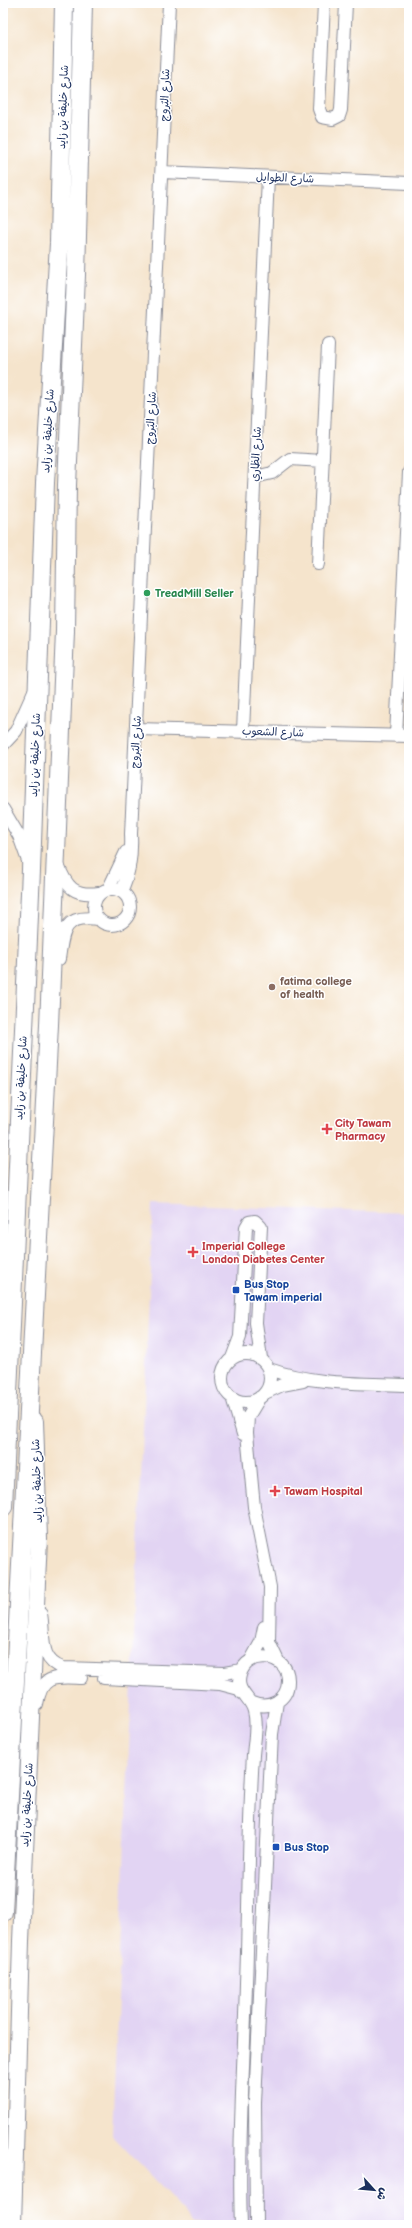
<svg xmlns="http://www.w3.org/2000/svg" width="412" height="2228" viewBox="0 0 412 2228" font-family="'Balsamiq Sans','Playpen Sans Arabic',sans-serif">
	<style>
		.built { fill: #e2d4f3 }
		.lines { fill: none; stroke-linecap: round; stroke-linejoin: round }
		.minor-casing { stroke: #888a95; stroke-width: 14 }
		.major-casing { stroke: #888a95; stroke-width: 18 }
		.highway-casing { stroke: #888a95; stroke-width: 20 }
		.minor { stroke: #fff; stroke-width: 12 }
		.major { stroke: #fff; stroke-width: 16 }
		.highway { stroke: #fff; stroke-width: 18 }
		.leisure-dot { fill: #2e9e5b; stroke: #fff; stroke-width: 1.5 }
		.education-dot { fill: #8d6e63; stroke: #fff; stroke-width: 1.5 }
		.health-dot { fill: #e0444e; stroke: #fff; stroke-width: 1.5 }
		.transit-dot { fill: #1a4fb4; stroke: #fff; stroke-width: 1.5 }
		.labels { text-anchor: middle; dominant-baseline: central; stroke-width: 3; stroke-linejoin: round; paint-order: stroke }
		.street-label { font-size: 11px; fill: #1b2f5e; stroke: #fff }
		.leisure-label { font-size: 11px; font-weight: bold; fill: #27864d; stroke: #fff; text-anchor: start }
		.education-label { font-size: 11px; font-weight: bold; fill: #785e54; stroke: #fff; text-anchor: start }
		.health-label { font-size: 11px; font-weight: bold; fill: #be3a42; stroke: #fff; text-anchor: start }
		.transit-label { font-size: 11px; font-weight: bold; fill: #164399; stroke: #fff; text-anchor: start }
	</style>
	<rect width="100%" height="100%" fill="#fff"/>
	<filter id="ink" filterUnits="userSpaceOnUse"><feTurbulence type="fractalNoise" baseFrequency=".025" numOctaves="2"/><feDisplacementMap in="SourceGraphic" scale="8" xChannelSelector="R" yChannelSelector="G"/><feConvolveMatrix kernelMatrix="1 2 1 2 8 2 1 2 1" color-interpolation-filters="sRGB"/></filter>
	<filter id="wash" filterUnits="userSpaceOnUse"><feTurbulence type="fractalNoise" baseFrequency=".012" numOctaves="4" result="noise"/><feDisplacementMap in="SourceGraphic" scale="16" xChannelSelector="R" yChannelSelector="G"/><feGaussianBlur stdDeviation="0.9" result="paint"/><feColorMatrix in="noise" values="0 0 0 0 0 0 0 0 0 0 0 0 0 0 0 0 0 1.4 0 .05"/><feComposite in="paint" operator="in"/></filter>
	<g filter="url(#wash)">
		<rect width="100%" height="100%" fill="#f5e4cc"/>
		<path class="built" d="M153,1204L409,1213V2225H191L184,2211L112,2135Z"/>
	</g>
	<g filter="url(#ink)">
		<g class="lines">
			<g class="minor-casing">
				<path id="minor" d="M324,3L319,109L322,117L333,119L339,116L341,110L346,3
					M162,172L409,183
					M255,477L272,473L290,459L323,461
					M318,564L328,345
					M137,729L409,736
					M243,731L268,177
					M396,736L409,472
					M3,745L16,731L34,691
					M3,809L19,836L28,861
					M58,865C67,888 74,896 99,893
					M109,888L126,852
					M94 907a18 18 0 1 1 36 0a18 18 0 1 1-36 0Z
					M122,891C130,872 132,854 131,834L169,3
					M59,959C63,931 64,914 98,919
					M222 1378a24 24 0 1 1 48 0a24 24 0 1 1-48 0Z
					M232,1358L240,1337L246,1227L249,1222L255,1221L261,1227L256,1323L261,1358
					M269,1369C313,1385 362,1383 409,1385
					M265,1393L282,1385L303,1381
					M232,1397L243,1434
					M260,1397L248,1417L247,1433L254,1507L270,1587L269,1642L278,1661
					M41,1614C45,1634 38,1661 63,1668L224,1673L242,1670
					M251,1660L261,1642L264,1627
					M104,1678L220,1684L239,1689L242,1693
					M37,1704C42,1674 55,1677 81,1678
					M241,2225C238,2145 244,2063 246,1983C249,1907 248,1831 253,1755C254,1741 258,1725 254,1711C251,1697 235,1692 240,1675C247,1648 289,1653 288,1681C288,1701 268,1710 252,1703
					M256,2225L255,2103L272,1734L277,1702"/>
			</g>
			<g class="major-casing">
				<path id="major" d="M13,2225L21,1941L39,1538L35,1421"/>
			</g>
			<g class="highway-casing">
				<path id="highway" d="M3,1507L31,870L45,483L59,243L64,3
					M3,1912L49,1025L65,631L67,485L76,275L83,3"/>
			</g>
			<use href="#minor" class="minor"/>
			<use href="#major" class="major"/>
			<use href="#highway" class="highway"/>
		</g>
	</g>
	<circle class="leisure-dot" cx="147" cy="593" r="4"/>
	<circle class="education-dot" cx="272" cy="987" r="4"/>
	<g class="health-dot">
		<path d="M325 1123h4v4h4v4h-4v4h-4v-4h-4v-4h4z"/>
		<path d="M191 1246h4v4h4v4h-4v4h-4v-4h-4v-4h4z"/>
		<path d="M273 1485h4v4h4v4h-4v4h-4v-4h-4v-4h4z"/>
	</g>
	<g class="transit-dot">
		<rect x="232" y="1286" width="8" height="8" rx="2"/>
		<rect x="272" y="1843" width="8" height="8" rx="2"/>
	</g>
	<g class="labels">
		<g class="street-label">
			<text transform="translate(165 95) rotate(-88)">شارع البُروج</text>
			<text transform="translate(63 107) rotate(-88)">شارع خليفة بن زايد</text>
			<text transform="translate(285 178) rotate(2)">شارع الطوايل</text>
			<text transform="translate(151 418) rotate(-87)">شارع البُروج</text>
			<text transform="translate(48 431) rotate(-87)">شارع خليفة بن زايد</text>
			<text transform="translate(256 454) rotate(-87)">شارع الظاري</text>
			<text transform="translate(273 732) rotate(2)">شارع الشعوب</text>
			<text transform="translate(136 742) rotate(-87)">شارع البُروج</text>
			<text transform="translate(35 755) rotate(-88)">شارع خليفة بن زايد</text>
			<text transform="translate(21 1078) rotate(-87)">شارع خليفة بن زايد</text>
			<text transform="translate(37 1481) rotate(-92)">شارع خليفة بن زايد</text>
			<text transform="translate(27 1805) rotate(-87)">شارع خليفة بن زايد</text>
		</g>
		<g class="leisure-label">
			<text x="155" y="593">TreadMill Seller</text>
		</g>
		<g class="education-label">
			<text x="280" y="981">fatima college<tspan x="280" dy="13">of health</tspan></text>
		</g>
		<g class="health-label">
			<text x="335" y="1123">City Tawam<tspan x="335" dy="13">Pharmacy</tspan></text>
			<text x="202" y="1246">Imperial College<tspan x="202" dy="13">London Diabetes Center</tspan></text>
			<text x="284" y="1491">Tawam Hospital</text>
		</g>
		<g class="transit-label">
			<text x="244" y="1284">Bus Stop<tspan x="244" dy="13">Tawam imperial</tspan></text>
			<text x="284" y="1847">Bus Stop</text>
		</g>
	</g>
	<rect width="412" height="2228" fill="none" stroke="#fff" stroke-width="16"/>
	<g transform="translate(374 2190) rotate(117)" stroke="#ffffff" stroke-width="3" paint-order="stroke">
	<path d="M0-3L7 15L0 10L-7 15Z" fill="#1b2f5e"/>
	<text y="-6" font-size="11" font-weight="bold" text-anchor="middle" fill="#1b2f5e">ش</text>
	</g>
</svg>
